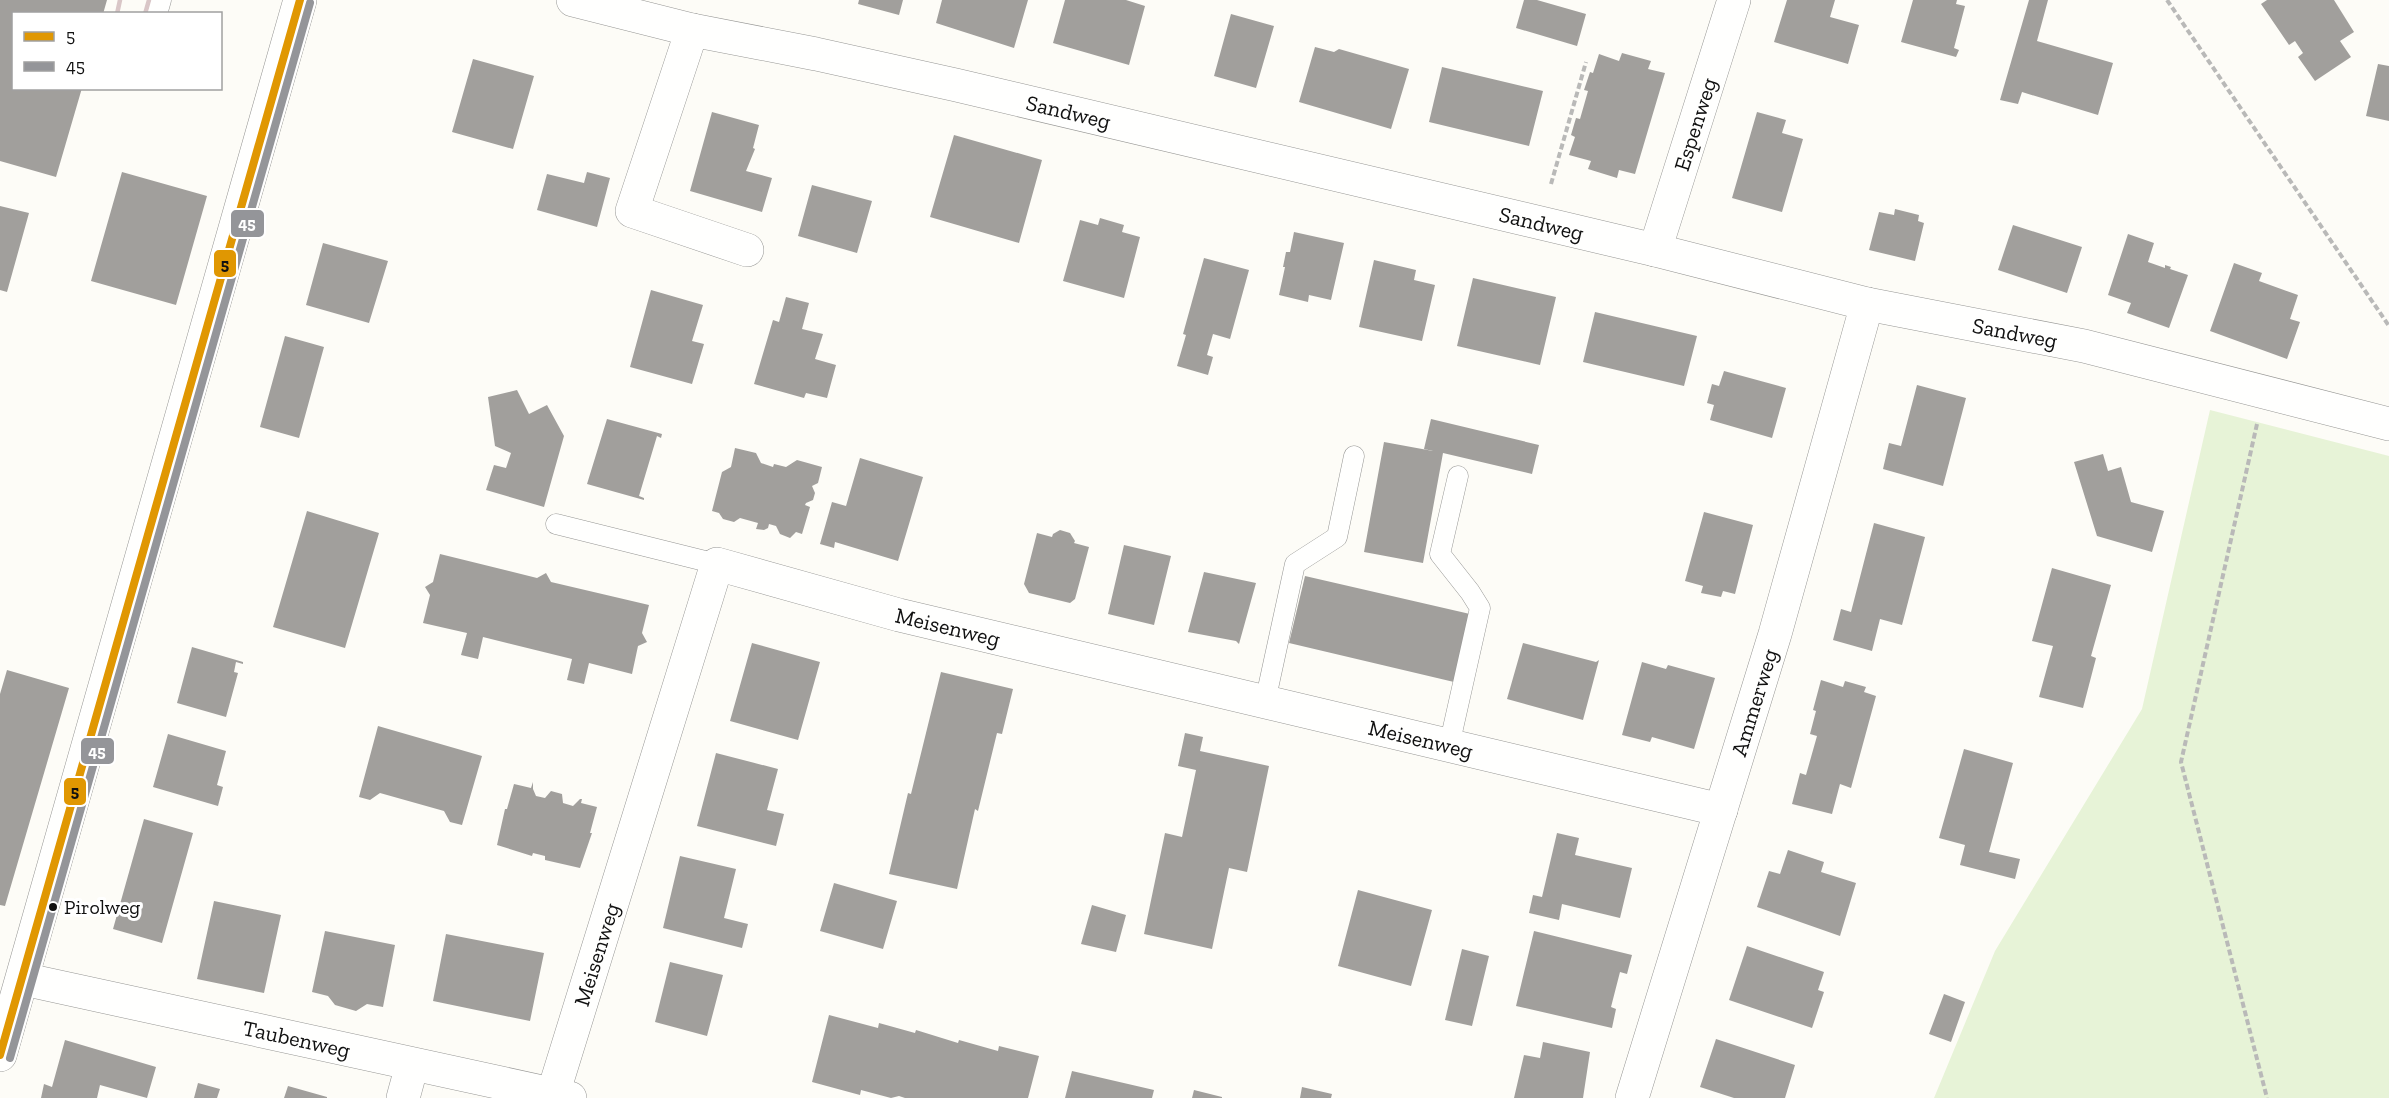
<svg xmlns="http://www.w3.org/2000/svg" width="2389" height="1098" viewBox="0 0 2389 1098" font-family="'Zilla Slab',serif">
	<style>
		.green { fill: #e7f3d7 }
		.building { fill: #a19f9c }
		.lines { fill: none; stroke-linecap: round; stroke-linejoin: round }
		.service-casing { stroke: #979795; stroke-width: 21 }
		.minor-casing { stroke: #979795; stroke-width: 34 }
		.path { stroke: #b9b9b8; stroke-width: 4; stroke-dasharray: 6 3; stroke-linecap: butt }
		.service { stroke: #fffffe; stroke-width: 20 }
		.minor { stroke: #fffffe; stroke-width: 33 }
		.rail { stroke: #d9c6c7; stroke-width: 4.5 }
		.bus-1-casing { stroke: #fff; stroke-width: 12 }
		.bus-2-casing { stroke: #fff; stroke-width: 12 }
		.bus-1 { stroke: #e09702; stroke-width: 8 }
		.bus-2 { stroke: #949599; stroke-width: 8 }
		.bus-dot { fill: #111; stroke: #fff; stroke-width: 2 }
		.labels { text-anchor: middle; dominant-baseline: central; stroke-width: 6; stroke-linejoin: round; paint-order: stroke }
		.bus-label { font-size: 20px; fill: #111; stroke: #fff; text-anchor: start }
		.street-label { font-size: 22px; fill: #111; stroke: #fff }
		.line-badge { stroke: #fff; stroke-width: 2 }
		.badge-label { font-size: 16px; text-anchor: middle; font-weight: bold; fill: #fff }
		.pale-badge-label { font-size: 16px; text-anchor: middle; font-weight: bold; fill: #111 }
	</style>
	<rect width="100%" height="100%" fill="#fdfcf7"/>
	<path class="green" d="M2210,410L2389,456V1098H1934L1995,951L2142,709Z"/>
	<path class="building" d="M0,0H107L103,14H14V88H82L56,177L0,161Z
		M859,0H903L899,15L858,4Z
		M942,0H1028L1014,48L936,23Z
		M1065,0H1126L1145,6L1129,65L1053,43Z
		M1524,0H1537L1586,14L1577,46L1516,28Z
		M1787,0H1835L1830,17L1859,25L1848,64L1774,42Z
		M1913,0H1957L1956,4L1965,6L1954,48L1959,50L1956,57L1901,42Z
		M2029,0H2048L2037,41L2113,63L2098,115L2022,92L2018,104L2000,100Z
		M2267,0H2334L2354,32L2340,41L2351,57L2315,81L2298,57L2303,53L2295,41L2289,45L2261,4Z
		M1231,14L1274,26L1256,88L1214,76Z
		M1315,47L1334,52L1339,49L1409,69L1391,129L1299,102Z
		M1622,53L1651,61L1648,69L1665,73L1635,174L1619,170L1617,178L1588,169L1591,161L1569,155L1575,137L1571,135L1576,118L1580,119L1588,91L1584,90L1590,72L1593,73L1599,54L1619,61Z
		M473,59L534,76L513,149L452,132Z
		M2378,64L2389,66V121L2366,116Z
		M1442,67L1543,91L1529,146L1429,122Z
		M712,112L759,125L753,148L755,149L746,171L772,178L762,212L690,191Z
		M1757,112L1786,120L1782,133L1803,139L1782,212L1732,198Z
		M954,135L1042,160L1019,243L930,217Z
		M122,172L207,196L176,305L91,281Z
		M587,172L610,178L597,227L537,210L547,174L584,183Z
		M812,185L872,201L857,253L798,236Z
		M0,206L29,213L7,292L0,290Z
		M1895,209L1919,215L1918,221L1924,223L1915,261L1869,250L1879,212L1894,215Z
		M1100,218L1124,225L1122,232L1140,237L1124,298L1063,281L1080,220L1098,225Z
		M2013,225L2082,247L2067,293L1998,270Z
		M1294,232L1344,243L1331,300L1309,295L1308,302L1279,295L1285,267H1283L1286,252H1290Z
		M2128,234L2154,243L2148,262L2165,268V265L2171,267L2170,269L2188,275L2169,328L2127,313L2131,303L2108,295Z
		M323,243L388,261L369,323L306,305Z
		M1204,258L1249,270L1230,339L1213,334L1207,355L1213,357L1208,375L1177,366L1186,335L1183,334Z
		M1374,260L1416,270L1414,280L1435,285L1422,341L1359,327Z
		M2234,263L2262,273L2259,281L2298,295L2290,319L2300,322L2287,359L2210,331Z
		M1473,278L1556,297L1540,365L1457,346Z
		M651,290L703,305L692,341L704,344L692,384L630,367Z
		M786,297L809,303L802,329L823,334L815,359L836,365L827,398L806,393L804,398L754,384L773,320L779,322Z
		M1595,312L1697,336L1684,386L1583,362Z
		M285,336L324,347L299,438L260,427Z
		M1724,371L1786,388L1772,438L1710,420L1714,405L1707,403L1712,384L1719,386Z
		M1917,385L1966,398L1943,486L1883,469L1889,443L1901,446Z
		M517,390L529,414L547,405L564,436L544,507L486,490L494,465L506,468L511,453L495,446L488,397Z
		M607,419L662,434L661,438L657,436L639,496L644,498V500L587,484Z
		M1431,419L1539,445L1532,474L1443,453L1423,563L1364,552L1384,442L1433,451L1424,449Z
		M735,448L756,453L761,463L773,467L774,464L786,467L797,460L822,467L818,483L812,486L815,493L813,500L806,503L805,505L810,507L802,534L796,532L790,538L780,534L776,526L769,524L768,528L764,530L756,529L758,523L740,518L734,522L723,519L719,513L712,511L722,472L731,467Z
		M2103,454L2108,471L2121,467L2131,502L2164,511L2152,552L2097,536L2074,462Z
		M860,458L923,477L898,561L835,542L834,548L820,544L832,502L846,506Z
		M307,511L379,533L345,648L273,627Z
		M1704,512L1753,525L1735,594L1723,591L1721,597L1701,593L1703,586L1685,581Z
		M1874,523L1925,537L1902,625L1880,619L1872,651L1833,640L1841,609L1851,612Z
		M1060,530L1070,533L1075,541L1074,543L1089,547L1075,599L1070,603L1029,593L1024,584L1037,533L1052,537L1053,534Z
		M1124,545L1171,556L1154,625L1108,614Z
		M440,554L537,578L546,573L551,582L649,605L642,633L647,642L638,646L632,674L589,663L584,684L567,680L572,659L483,637L478,659L461,655L467,633L423,623L430,595L425,587L433,582Z
		M2052,568L2111,585L2091,656L2096,658L2083,708L2039,697L2053,646L2032,641Z
		M1204,572L1256,583L1239,644L1236,641L1188,632Z
		M1305,576L1470,614L1454,682L1289,643Z
		M752,643L820,662L798,740L730,721Z
		M1523,643L1596,662L1599,660L1583,720L1507,699Z
		M192,647L243,662V664L236,662L234,672L238,673L226,717L177,703Z
		M1642,662L1666,669L1668,665L1715,678L1694,749L1652,737L1650,742L1622,735Z
		M7,670L69,688L5,906L0,905V694Z
		M941,672L1013,689L1002,734L997,733L978,811L975,809L957,889L889,874L908,793L911,794Z
		M1821,680L1843,687L1845,681L1866,687L1864,692L1876,696L1851,788L1840,784L1832,814L1792,804L1800,773L1806,775L1817,736L1810,734L1816,711L1813,710Z
		M378,726L482,756L462,825L450,822L444,811L380,793L370,800L359,797Z
		M1185,733L1203,737L1200,751L1269,766L1247,872L1229,868L1212,949L1144,934L1165,833L1182,837L1196,770L1178,766Z
		M168,734L226,751L217,785L223,787L218,806L153,787Z
		M1964,749L2013,763L1989,852L2020,859L2015,879L1960,865L1965,845L1939,838Z
		M716,753L778,769L767,810L784,814L776,846L697,826Z
		M533,782V789L536,796L545,798L551,791L562,794L563,803L573,806L580,799H582L581,803L597,807L590,833H592L580,868L545,860V856L533,853L532,856L497,845L505,809H507L514,784L531,788Z
		M144,819L193,833L162,943L113,929Z
		M1557,833L1579,838L1575,855L1632,868L1620,918L1562,904L1559,920L1529,913L1533,895L1542,897Z
		M1788,850L1824,862L1821,872L1856,883L1840,936L1757,907L1769,871L1780,874Z
		M680,856L736,869L724,918L748,924L742,948L663,928Z
		M834,883L897,901L883,949L820,931Z
		M1358,890L1432,910L1411,986L1338,966Z
		M214,901L281,915L264,993L197,979Z
		M1092,905L1126,915L1116,952L1081,944Z
		M325,931L395,945L383,1007L367,1004L356,1011L335,1005L328,996L312,992Z
		M1534,931L1632,955L1627,974L1620,972L1611,1007L1616,1009L1612,1028L1516,1006Z
		M446,934L544,953L530,1021L433,1001Z
		M1747,946L1824,972L1818,990L1824,992L1812,1028L1729,1000Z
		M1462,949L1489,956L1472,1026L1445,1020Z
		M670,962L723,975L707,1036L655,1022Z
		M1944,994L1965,1002L1951,1042L1929,1034Z
		M829,1015L878,1028L879,1023L915,1033L916,1030L958,1043L959,1040L998,1051L999,1046L1039,1056L1028,1098H905L899,1096L891,1098L861,1090L860,1095L812,1082Z
		M1716,1039L1795,1065L1785,1098H1734L1700,1087Z
		M65,1040L156,1067L147,1098L100,1085L97,1098H41L44,1084L52,1087Z
		M1543,1042L1590,1052L1583,1098H1514L1524,1055L1540,1058Z
		M1072,1071L1154,1090L1152,1098H1065Z
		M198,1083L220,1089L217,1098H194Z
		M288,1086L327,1097V1098H284Z
		M1302,1087L1332,1094L1331,1098H1300Z
		M1194,1090L1222,1097V1098H1192Z"/>
	<g class="lines">
		<g class="service-casing">
			<path id="service" d="M157,14L161,0
				M556,524L717,564
				M1265,702L1295,564L1337,537L1354,456
				M1449,746L1480,608L1470,592L1440,554L1458,476"/>
		</g>
		<g class="minor-casing">
			<g id="minor">
				<path id="s1" d="M573,0L692,30L816,54L956,85L1655,250L1867,304L2084,346L2389,424"/>
				<path d="M692,30L632,211L747,250"/>
				<path id="s2" d="M1655,250L1734,0"/>
				<path id="s3" d="M23,979L570,1098"/>
				<path d="M0,1055L300,0"/>
				<path id="s4" d="M553,1094L717,564L899,615L1721,810"/>
				<path d="M403,1098L412,1065"/>
				<path id="s5" d="M1632,1098L1775,634L1867,304"/>
			</g>
		</g>
		<path class="path" d="M2167,0L2389,326
			M1551,184L1586,62
			M2257,424L2181,762L2267,1098"/>
		<use href="#service" class="service"/>
		<use href="#minor" class="minor"/>
		<path class="rail" d="M117,14L120,0
			M145,14L149,0"/>
		<g class="bus-1-casing">
			<path id="bus-1" d="M0,1055L300,0"/>
		</g>
		<g class="bus-2-casing">
			<path id="bus-2" d="M10,1058L310,3"/>
		</g>
		<use href="#bus-1" class="bus-1"/>
		<use href="#bus-2" class="bus-2"/>
	</g>
	<circle class="bus-dot" cx="53" cy="907" r="5"/>
	<g class="labels">
		<g class="bus-label">
			<text x="64" y="907">Pirolweg</text>
		</g>
		<g class="street-label">
			<text stroke="none"><textPath href="#s1" startOffset="508">Sandweg</textPath></text>
			<text stroke="none"><textPath href="#s2" startOffset="132">Espenweg</textPath></text>
			<text stroke="none"><textPath href="#s1" startOffset="994">Sandweg</textPath></text>
			<text stroke="none"><textPath href="#s1" startOffset="1480">Sandweg</textPath></text>
			<text stroke="none"><textPath href="#s4" startOffset="794">Meisenweg</textPath></text>
			<text stroke="none"><textPath href="#s5" startOffset="414">Ammerweg</textPath></text>
			<text stroke="none"><textPath href="#s4" startOffset="1280">Meisenweg</textPath></text>
			<text stroke="none"><textPath href="#s4" startOffset="146">Meisenweg</textPath></text>
			<text stroke="none"><textPath href="#s3" startOffset="280">Taubenweg</textPath></text>
		</g>
	</g>
	<g class="line-badge">
		<rect x="230" y="209" width="35" height="29" rx="6" fill="#949599"/>
		<rect x="213" y="249" width="24" height="29" rx="6" fill="#e09702"/>
		<rect x="80" y="737" width="35" height="28" rx="6" fill="#949599"/>
		<rect x="63" y="777" width="24" height="29" rx="6" fill="#e09702"/>
	</g>
	<g class="badge-label">
		<text x="247" y="229">45</text>
		<text x="97" y="757">45</text>
	</g>
	<g class="pale-badge-label">
		<text x="225" y="270">5</text>
		<text x="75" y="797">5</text>
	</g>
	<rect x="12" y="12" width="210" height="78" fill="#ffffff" stroke="#a0a0a0" stroke-width="1.5"/>
	<rect x="24" y="32" width="30" height="9" fill="#e09702" stroke="#a0a0a0" stroke-width="1.5"/>
	<text x="66" y="42" font-size="18" fill="#111111">5</text>
	<rect x="24" y="62" width="30" height="9" fill="#949599" stroke="#a0a0a0" stroke-width="1.5"/>
	<text x="66" y="72" font-size="18" fill="#111111">45</text>
</svg>
